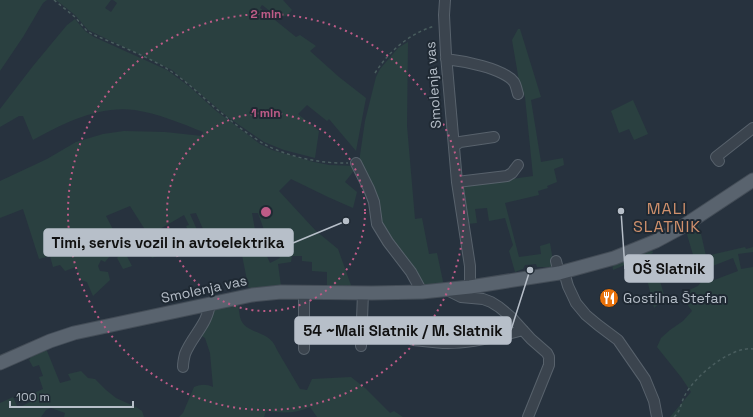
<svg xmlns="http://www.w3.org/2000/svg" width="753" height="417" viewBox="0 0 753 417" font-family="'Space Grotesk',sans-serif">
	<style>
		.green { fill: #2a4040; fill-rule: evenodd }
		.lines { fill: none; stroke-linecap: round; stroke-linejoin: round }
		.minor-casing { stroke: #58626c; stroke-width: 12 }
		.major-casing { stroke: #444d57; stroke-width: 15 }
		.path { stroke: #495d5e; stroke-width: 1.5; stroke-dasharray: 3 3; stroke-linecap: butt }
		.minor { stroke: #3b444e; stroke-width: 10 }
		.major { stroke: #59636e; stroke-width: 13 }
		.ring { fill: none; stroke: #be5b87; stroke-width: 2; stroke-dasharray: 2 4 }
		.labels { text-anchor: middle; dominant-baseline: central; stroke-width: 4; stroke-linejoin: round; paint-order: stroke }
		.street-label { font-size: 14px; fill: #b7bfc9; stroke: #1f2933 }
		.poi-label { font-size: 14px; fill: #b7bfc9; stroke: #1f2933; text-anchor: start }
		.quarter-label { font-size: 16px; letter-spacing: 1px; fill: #cf906c; stroke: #1f2933 }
		.centre { fill: #be5b87; stroke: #1f2933; stroke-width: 2 }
		.ring-label { font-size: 12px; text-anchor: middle; font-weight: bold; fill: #be5b87; stroke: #1f2933; stroke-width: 4; stroke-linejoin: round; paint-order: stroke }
		.leader { fill: none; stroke: #b7bfc9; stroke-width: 1.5 }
		.callout-dot { fill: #b7bfc9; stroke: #1f2933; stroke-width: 1.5 }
		.callout { fill: #b7bfc9; stroke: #b7bfc9; stroke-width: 1.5 }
		.callout-label { font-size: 15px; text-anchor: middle; font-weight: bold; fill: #111 }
	</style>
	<rect width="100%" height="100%" fill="#27323e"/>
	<path class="green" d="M0,0H47L43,3L23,37L0,71Z
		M56,0H111L105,8L111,12L117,3L113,0H283L292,10C282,24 272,12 262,5L260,8L296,37L300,35L316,46L310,51L339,77L366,98L356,151L329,119L327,121L307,105L298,114L319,131L315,158L284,150L264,142L229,118L172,70L88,30L75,15Z
		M75,19L85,31L94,37L167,70L190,87L215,110L260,144L272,150L314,162L329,165L354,166L356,168L345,182L357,192L353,208L328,197L291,179L279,191L316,231L338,249L352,288L327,287V272L312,271V262L302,261V256H292L291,262L278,264L281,286L249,290L242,255C226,257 223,260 216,244L199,252L186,226L189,225L184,215L160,229L172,250L152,258L149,252L156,247L130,206L106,216L132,266L123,269L117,258L119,256L116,253L110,256L105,262L101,260L98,266L100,271L108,272L110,280L93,296L87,282L81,280L76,267L65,271L60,265L53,267L50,256L39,259L23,209L0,218V181L47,159L76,142L103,134L124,131L165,132L202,136L203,132C181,123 159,114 135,110C100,105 63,123 33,140L23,116H19L0,127V109L33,66L67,25ZM196,213L207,238L202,241L190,214ZM252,213H258L269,244L272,242L280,258L270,263L255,230Z
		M518,29H520L541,97L531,100L541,162L563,158L564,165L554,169L557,182L547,186L548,188L538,191L539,195L505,203L519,257L541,254L540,246L550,243L554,267H537L536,264L525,265L523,269L515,272L509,251L513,245L505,218L489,221L487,208L475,209L477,223L467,224L460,186L533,176L525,97L519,81L512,40Z
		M408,42L407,126L415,219L422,218L429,254L437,253L444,286L425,287L419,279L380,223L359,162L365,121L376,77L380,69L398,48Z
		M633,100L648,134L634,140L629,129L619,133L611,111Z
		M696,225H699L706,256L745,247L746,249L753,247V252L738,254L741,269L753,267V417H670L691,392L681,377L657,347L661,338L670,330L683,321L692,311L680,294L698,286L701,282L686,231ZM733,258L738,271L709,282L705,269Z
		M652,250L653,253L613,270L612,264Z
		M657,271L665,298L654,308L646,275Z
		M238,303C239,308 239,317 242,322C250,335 270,330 277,350L300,389L307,390L312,379L351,377L365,388L390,413L394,411L403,417H317L310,407C296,414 281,413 266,411L264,417H179L183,413L194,387C202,384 206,384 213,387L210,353L205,338L200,335L212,307Z
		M42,350L47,351L60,383L71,380L68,374L81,371L88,378L95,379L106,390L116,398L136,407L142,411L144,417H64L65,413L51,408L46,410L41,417H0V403L13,397L18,408L34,400L32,394L43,389L39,377L43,376L39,365L33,367L29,360L33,354Z"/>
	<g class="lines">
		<g class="minor-casing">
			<path id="minor" d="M445,0L444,15L446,55L457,182L470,266V287
				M446,59C463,61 503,68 514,82C516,85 517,91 518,94
				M454,146L460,142L494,137
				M719,161L716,157L753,128
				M356,163L369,189L374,202L377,224L388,242L411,272L422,292
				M457,182L507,176L512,173L518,165
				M556,261L559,273
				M564,272L568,286L576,303L586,315L598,325L618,340L645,379L654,401L657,417
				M447,290L461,297L483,299L491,302L499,307L511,317L531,339L547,353L549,357V365L528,417
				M413,340C423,341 433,342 443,343C465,344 501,336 523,330
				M361,346L363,293
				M304,349V293
				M183,367C183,363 184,358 185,354C192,336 208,324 210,303"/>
		</g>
		<g class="major-casing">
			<path id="major" d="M0,363L50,341L74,333L252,295L281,292L372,293L422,292L470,287L559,273L614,258L656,241L682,227L753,180"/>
		</g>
		<path class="path" d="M54,0L75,17L87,31L92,34C117,45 150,57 172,72C189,83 203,98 219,111C232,122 251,137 266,145C289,157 322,164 348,163
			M375,73C389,51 410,33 435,26
			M674,417C681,411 681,402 685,395C695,376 731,346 753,349"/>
		<use href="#minor" class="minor"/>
		<use href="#major" class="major"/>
	</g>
	<g class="ring">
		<circle cx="266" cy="212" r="99"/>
		<circle cx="266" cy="212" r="198"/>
	</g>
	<defs>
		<g id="restaurant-disc" transform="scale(1)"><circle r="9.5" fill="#e8710a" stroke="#1f2933"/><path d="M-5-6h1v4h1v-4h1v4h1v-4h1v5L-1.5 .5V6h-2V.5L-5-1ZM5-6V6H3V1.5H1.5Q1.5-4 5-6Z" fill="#fff"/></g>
	</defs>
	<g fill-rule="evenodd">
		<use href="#restaurant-disc" x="609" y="298"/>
	</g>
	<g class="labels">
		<g class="street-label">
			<text transform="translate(433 85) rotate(-94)">Smolenja vas</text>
			<text transform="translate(204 289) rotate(-12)">Smolenja vas</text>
		</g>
		<g class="poi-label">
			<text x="623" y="298">Gostilna Štefan</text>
		</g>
		<g class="quarter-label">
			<text x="667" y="208">MALI<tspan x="667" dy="18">SLATNIK</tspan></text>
		</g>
	</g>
	<circle cx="266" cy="212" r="6" class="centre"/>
	<g class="ring-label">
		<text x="266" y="18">2 min</text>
		<text x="266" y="117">1 min</text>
	</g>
	<path class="leader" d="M346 221L293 243M621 211L625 269M530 270L511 330"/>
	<g class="callout-dot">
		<circle cx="346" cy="221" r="4"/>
		<circle cx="621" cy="211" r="4"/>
		<circle cx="530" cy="270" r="4"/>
	</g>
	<g class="callout">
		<rect x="44" y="229" width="249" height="27" rx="4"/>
		<rect x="625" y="255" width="88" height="27" rx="4"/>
		<rect x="295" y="317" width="216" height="27" rx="4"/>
	</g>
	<g class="callout-label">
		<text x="168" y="248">Timi, servis vozil in avtoelektrika</text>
		<text x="669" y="274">OŠ Slatnik</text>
		<text x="403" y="336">54 ~Mali Slatnik / M. Slatnik</text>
	</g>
	<path d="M10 401v6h123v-6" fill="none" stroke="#b7bfc9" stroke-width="2"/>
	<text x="16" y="401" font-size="12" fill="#b7bfc9" stroke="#1f2933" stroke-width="3" paint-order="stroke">100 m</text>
</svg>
